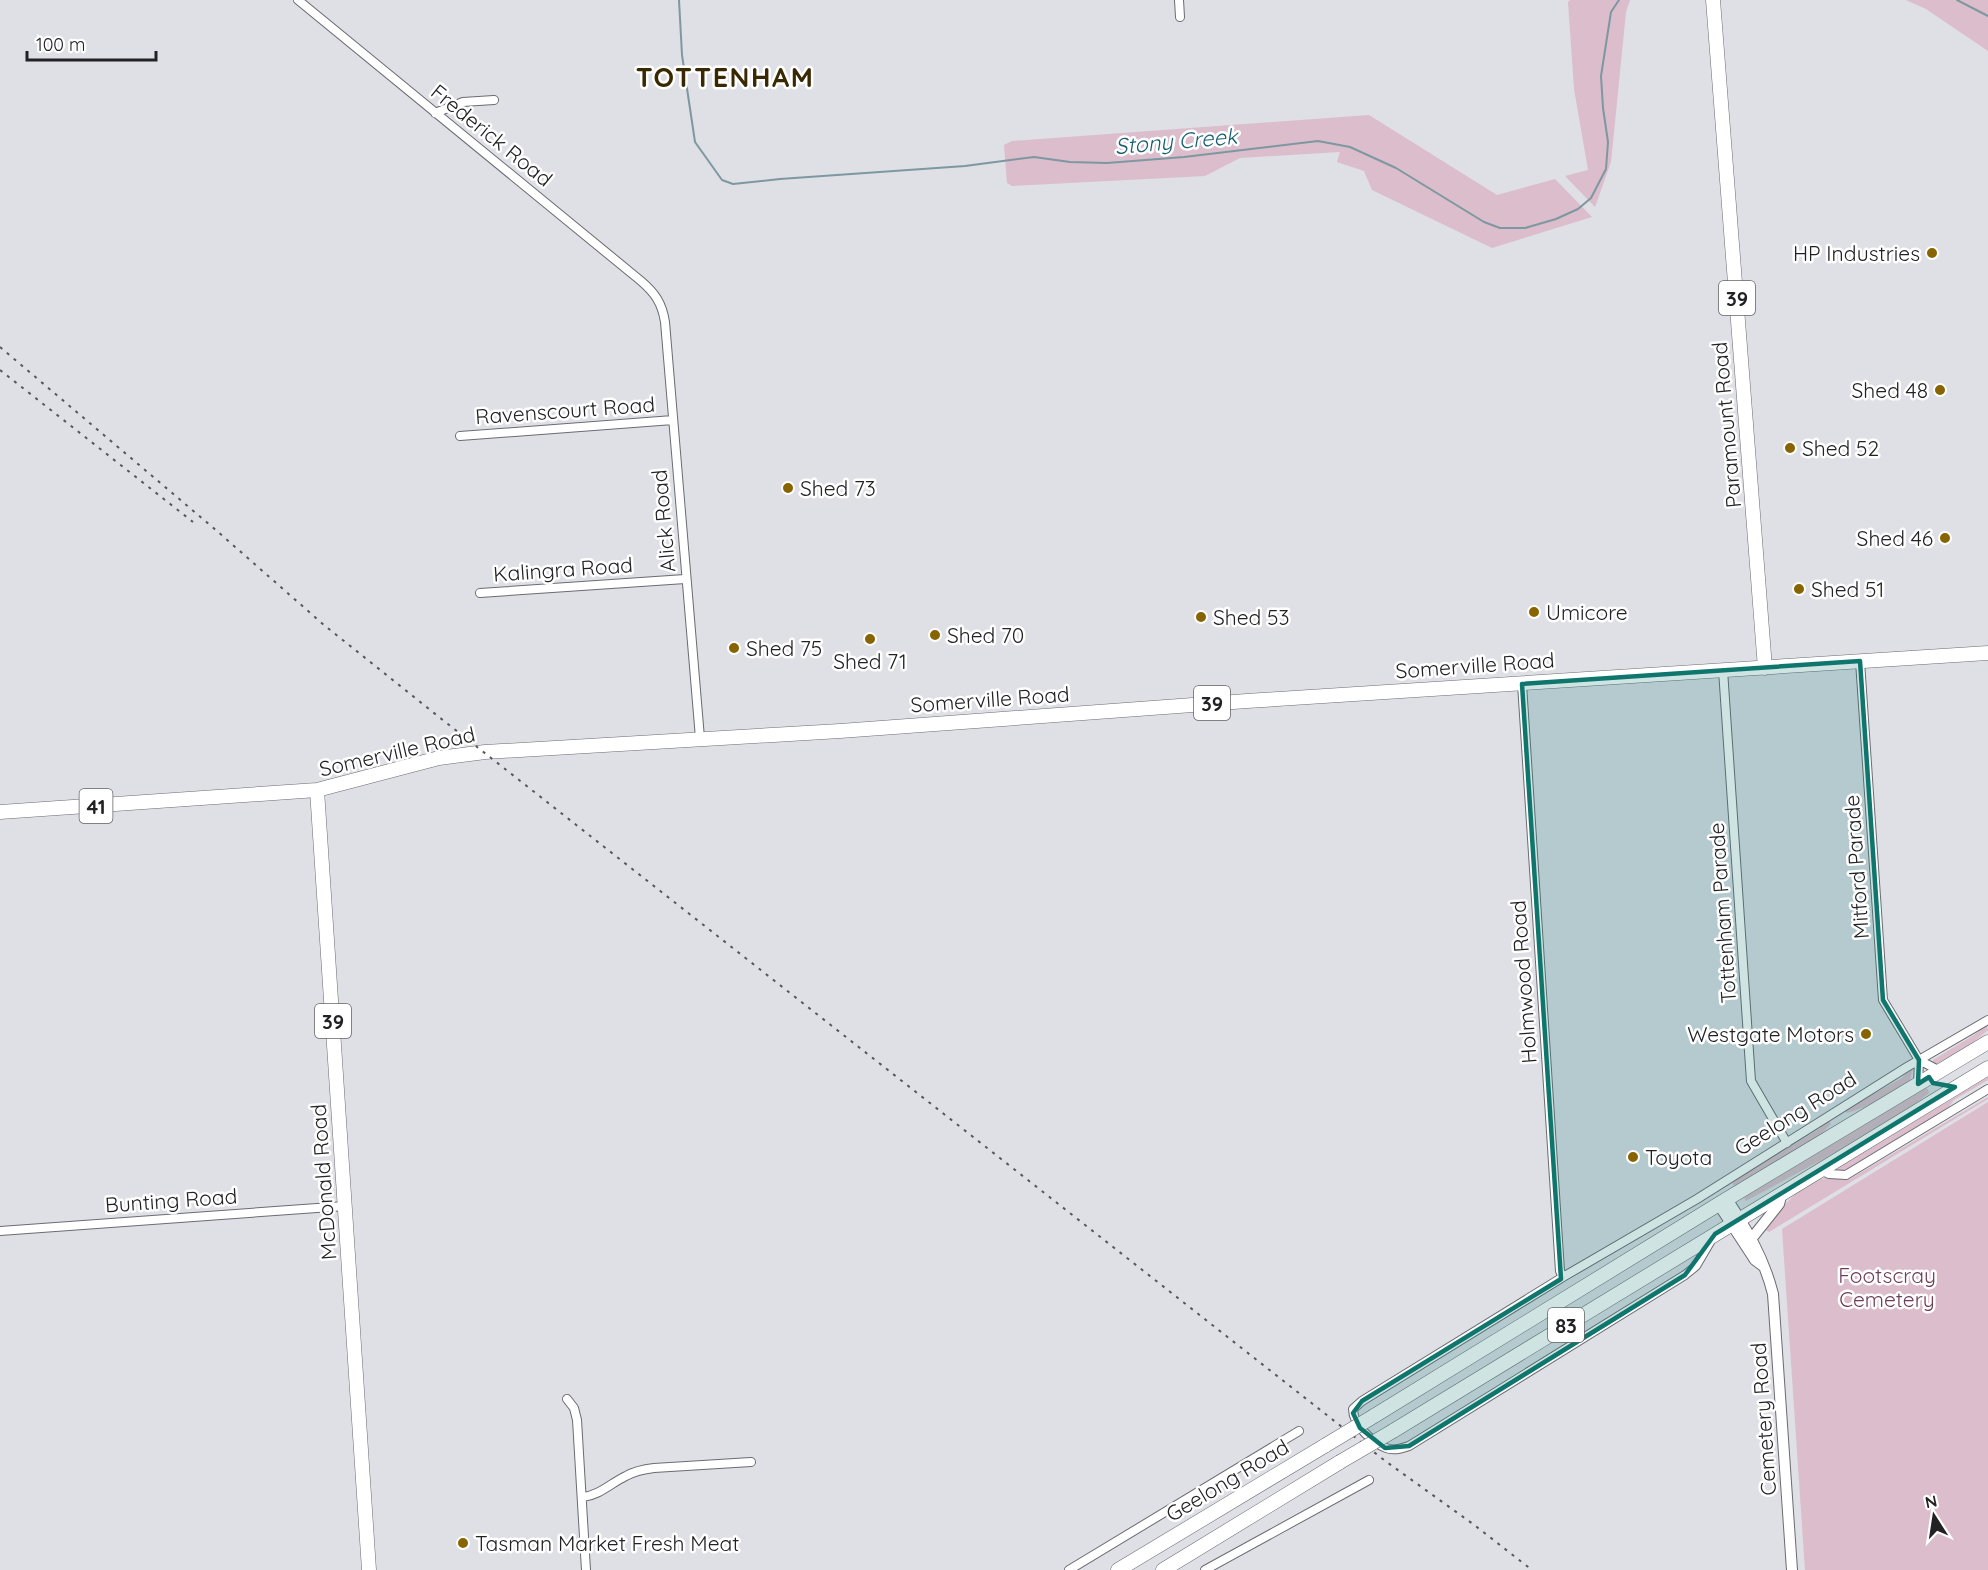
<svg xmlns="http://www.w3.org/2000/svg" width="1988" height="1570" viewBox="0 0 1988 1570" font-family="Quicksand,sans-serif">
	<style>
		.green { fill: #dbbdcb }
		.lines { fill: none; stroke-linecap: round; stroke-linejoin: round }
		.stream { stroke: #7d98a1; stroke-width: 2 }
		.minor-casing { stroke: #6b6c72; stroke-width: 10 }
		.tertiary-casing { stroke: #6b6c72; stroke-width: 12 }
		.primary-casing { stroke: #6b6c72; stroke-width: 15 }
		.trunk-casing { stroke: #6b6c72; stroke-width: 15 }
		.minor { stroke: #fff; stroke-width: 8 }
		.tertiary { stroke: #fff; stroke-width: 10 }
		.primary { stroke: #fff; stroke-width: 14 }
		.trunk { stroke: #fff; stroke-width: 14 }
		.rail { stroke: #56565b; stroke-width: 2; stroke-dasharray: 3 6; stroke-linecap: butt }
		.trunk-bridge-casing { stroke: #6b6c72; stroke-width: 15; stroke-linecap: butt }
		.trunk-bridge { stroke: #fff; stroke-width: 14 }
		.marked { fill: #0f766e; fill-opacity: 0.2; stroke: #0f766e; stroke-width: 4.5; stroke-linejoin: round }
		.poi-dot { fill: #876400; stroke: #fff; stroke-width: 2 }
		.labels { text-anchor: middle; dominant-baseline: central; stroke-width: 5; stroke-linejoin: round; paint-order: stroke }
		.shield { fill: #fff; stroke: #646466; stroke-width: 1.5 }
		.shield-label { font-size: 20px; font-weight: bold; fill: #222225 }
		.street-label { font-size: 21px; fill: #222225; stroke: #fff }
		.poi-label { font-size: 21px; fill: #222225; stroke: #fff; text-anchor: start }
		.park-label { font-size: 21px; fill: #6d3e57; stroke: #fff }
		.water-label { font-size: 22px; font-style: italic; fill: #155f71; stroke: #fff }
		.district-label { font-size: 27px; font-weight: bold; letter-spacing: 1.5px; fill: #392800; stroke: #fff }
	</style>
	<rect width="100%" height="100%" fill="#dfdfe6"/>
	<path class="green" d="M1570,0H1630L1626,12L1611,162L1595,207L1565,176L1588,170L1574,89L1568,2Z
		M1906,0H1988V51L1926,9Z
		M1369,115L1497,195L1555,179L1592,217L1492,248L1372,190L1364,171L1337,162L1340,152L1240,158L1205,176L1012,186L1007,183L1004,145L1012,141Z
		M1986,1025L1988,1030C1977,1040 1947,1062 1933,1064V1060L1974,1035Z
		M1913,1068L1910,1080C1890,1093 1870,1107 1847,1113L1845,1110L1902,1078L1908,1070Z
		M1988,1077V1080L1954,1100L1947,1109L1847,1169L1835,1172V1170Z
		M1925,1088L1928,1089L1929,1093L1912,1106L1827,1157L1746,1201L1744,1198L1748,1195Z
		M1988,1097V1099L1958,1117L1769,1232L1764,1229C1778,1212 1803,1180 1826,1178C1835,1177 1841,1181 1850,1179Z
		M1988,1102V1570H1805L1782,1229Z
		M1829,1121L1831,1124L1819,1136L1734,1186L1732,1183L1737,1179L1819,1129Z"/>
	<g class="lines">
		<path class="stream" d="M679,0L682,55L695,142L722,180L733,184L780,179L965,166L1034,157L1070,162L1107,163L1184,157L1318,141L1350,147L1396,168L1484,222L1500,228H1525L1556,219L1578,209L1591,198L1606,169L1608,142L1603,108L1601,76L1611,12L1619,0
			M1957,0L1988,16"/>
		<g class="minor-casing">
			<path id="minor" d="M298,0L641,281C655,293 662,303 665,322L700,738
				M1179,0L1180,17
				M435,113L463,102L494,100
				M460,436L673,420
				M480,593L685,579
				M1860,661L1883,1000L1919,1060L1918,1084
				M1723,670L1751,1081L1787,1143
				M1522,684L1560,1271L1563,1277
				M1919,1060L1940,1071
				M1820,1170L1829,1174L1846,1175L1988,1089
				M0,1231L345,1206
				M1713,1237L1696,1266L1685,1275L1409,1446C1401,1449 1393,1451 1386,1448C1372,1442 1353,1425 1353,1409L1362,1401L1563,1277L1697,1199L1907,1067L1988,1020
				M567,1399L574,1408L577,1420L586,1570
				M583,1497C600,1495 611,1483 626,1476C635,1471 645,1469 654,1468L751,1462
				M1069,1570L1299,1431
				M1205,1570L1369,1480"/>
		</g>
		<g class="tertiary-casing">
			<path id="tertiary" d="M1727,1199C1747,1230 1764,1258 1773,1294L1792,1570
				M1719,1205L1755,1260L1763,1266
				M1752,1238L1779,1204L1782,1193"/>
		</g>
		<g class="primary-casing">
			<path id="primary" d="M1713,0L1765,668
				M317,790L369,1570
				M0,812L317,790L439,758L485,752L840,731L1247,701L1988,653"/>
		</g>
		<g class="trunk-casing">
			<path id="trunk" d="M1374,1416L1727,1199L1988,1042
				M1393,1431L1988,1068
				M1118,1570L1326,1445
				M1163,1570L1340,1462"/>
		</g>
		<use href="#minor" class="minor"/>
		<use href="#tertiary" class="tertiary"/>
		<use href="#primary" class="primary"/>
		<use href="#trunk" class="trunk"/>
		<path class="rail" d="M0,347L217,531L324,625L444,721L1384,1460L1473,1524L1532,1570
			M0,370L193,522"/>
		<g class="trunk-bridge-casing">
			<path id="trunk-bridge" d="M1326,1445L1374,1416
				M1340,1462L1393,1431"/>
		</g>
		<use href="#trunk-bridge" class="trunk-bridge"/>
	</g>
	<path class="marked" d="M1860,661L1883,1000L1919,1060L1918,1084L1929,1077L1933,1083L1955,1087L1715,1234L1685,1275L1409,1446L1385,1448L1360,1428L1353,1413L1362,1401L1561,1279L1522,684Z"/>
	<g class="poi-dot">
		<circle cx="1932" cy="253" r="6"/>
		<circle cx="1940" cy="390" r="6"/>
		<circle cx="1790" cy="448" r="6"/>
		<circle cx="788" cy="488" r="6"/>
		<circle cx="1945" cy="538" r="6"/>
		<circle cx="1799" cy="589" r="6"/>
		<circle cx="1534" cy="612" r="6"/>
		<circle cx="1201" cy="617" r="6"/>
		<circle cx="935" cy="635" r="6"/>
		<circle cx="870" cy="639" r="6"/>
		<circle cx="734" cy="648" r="6"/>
		<circle cx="1866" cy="1034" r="6"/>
		<circle cx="1633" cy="1157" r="6"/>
		<circle cx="463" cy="1543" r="6"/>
	</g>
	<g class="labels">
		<g class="shield">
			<rect x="1719" y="281" width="36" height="34" rx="4.5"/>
			<rect x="1194" y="686" width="36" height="34" rx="4.5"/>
			<rect x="79.5" y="789" width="33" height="34" rx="4.5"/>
			<rect x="315" y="1004" width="36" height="34" rx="4.5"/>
			<rect x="1548" y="1308" width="36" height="34" rx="4.5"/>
		</g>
		<g class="shield-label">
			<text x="1737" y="298">39</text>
			<text x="1212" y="703">39</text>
			<text x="96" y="806">41</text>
			<text x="333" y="1021">39</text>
			<text x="1566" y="1325">83</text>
		</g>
		<g class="street-label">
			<text transform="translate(492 135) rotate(39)">Frederick Road</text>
			<text transform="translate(565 410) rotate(-4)">Ravenscourt Road</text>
			<text transform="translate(1726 425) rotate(-95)">Paramount Road</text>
			<text transform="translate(663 521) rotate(-95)">Alick Road</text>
			<text transform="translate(563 569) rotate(-4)">Kalingra Road</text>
			<text transform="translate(1475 665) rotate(-4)">Somerville Road</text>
			<text transform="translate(990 699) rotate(-4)">Somerville Road</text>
			<text transform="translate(397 751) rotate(-13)">Somerville Road</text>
			<text transform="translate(1856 867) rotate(-94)">Mitford Parade</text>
			<text transform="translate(1722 913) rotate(-94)">Tottenham Parade</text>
			<text transform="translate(1523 982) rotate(-94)">Holmwood Road</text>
			<text transform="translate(1795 1113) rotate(-32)">Geelong Road</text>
			<text transform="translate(323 1182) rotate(-94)">McDonald Road</text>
			<text transform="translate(171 1200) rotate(-4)">Bunting Road</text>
			<text transform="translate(1763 1419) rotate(-94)">Cemetery Road</text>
			<text transform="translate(1227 1480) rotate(-31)">Geelong Road</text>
		</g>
		<g class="poi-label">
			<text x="1920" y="253" text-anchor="end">HP Industries</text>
			<text x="1928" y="390" text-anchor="end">Shed 48</text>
			<text x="1802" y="448">Shed 52</text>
			<text x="800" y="488">Shed 73</text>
			<text x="1933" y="538" text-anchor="end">Shed 46</text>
			<text x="1811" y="589">Shed 51</text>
			<text x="1546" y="612">Umicore</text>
			<text x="1213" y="617">Shed 53</text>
			<text x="947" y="635">Shed 70</text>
			<text x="746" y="648">Shed 75</text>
			<text x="870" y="661" text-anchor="middle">Shed 71</text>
			<text x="1854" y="1034" text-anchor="end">Westgate Motors</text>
			<text x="1645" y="1157">Toyota</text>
			<text x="475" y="1543">Tasman Market Fresh Meat</text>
		</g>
		<g class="park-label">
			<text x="1887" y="1275">Footscray<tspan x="1887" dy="24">Cemetery</tspan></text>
		</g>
		<g class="water-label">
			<text transform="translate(1176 141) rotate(-5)">Stony Creek</text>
		</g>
		<g class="district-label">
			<text x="725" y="77">TOTTENHAM</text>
		</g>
	</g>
	<g transform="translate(1934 1516) rotate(348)" stroke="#ffffff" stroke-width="4.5" paint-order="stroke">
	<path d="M0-4.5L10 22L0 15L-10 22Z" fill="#222225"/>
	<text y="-9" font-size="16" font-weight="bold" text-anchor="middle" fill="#222225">N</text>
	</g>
	<path d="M27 51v9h129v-9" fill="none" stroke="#222225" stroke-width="3"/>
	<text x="36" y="51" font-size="18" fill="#222225" stroke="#ffffff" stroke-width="4.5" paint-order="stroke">100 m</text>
</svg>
